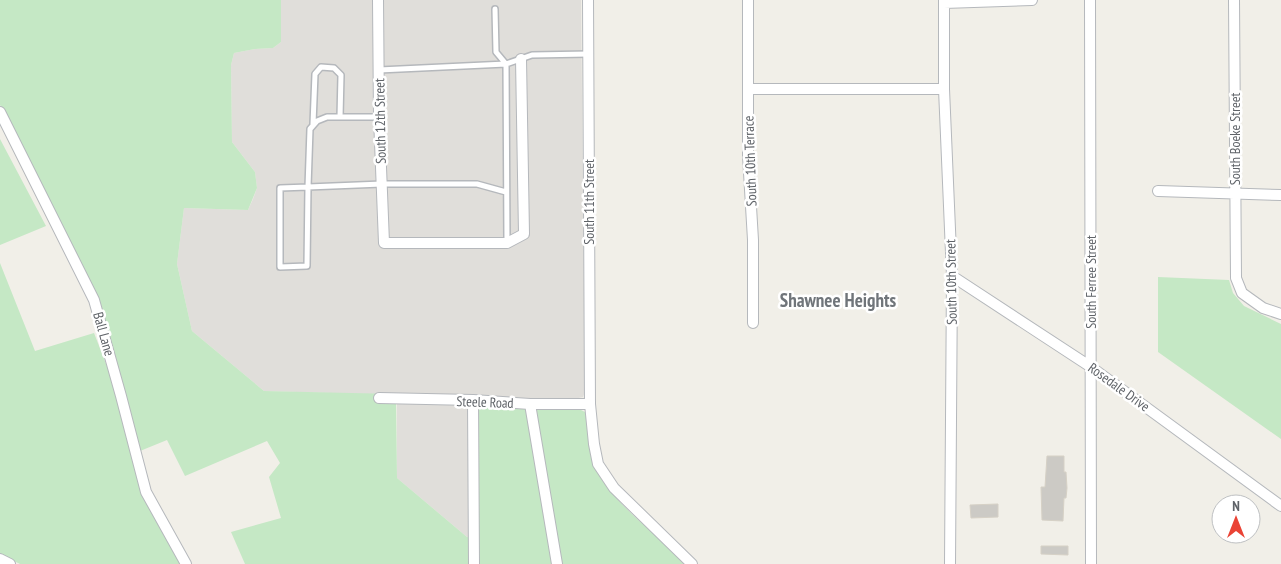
<svg xmlns="http://www.w3.org/2000/svg" width="1281" height="564" viewBox="0 0 1281 564" font-family="'PT Sans Narrow',sans-serif">
	<style>
		.industrial { fill: #e0deda }
		.green { fill: #c5e8c5 }
		.building { fill: #cccac5; stroke: #d6d1c6 }
		.lines { fill: none; stroke-linecap: round; stroke-linejoin: round }
		.service-casing { stroke: #b5b8bc; stroke-width: 8 }
		.minor-casing { stroke: #b5b8bc; stroke-width: 12 }
		.service { stroke: #fff; stroke-width: 5 }
		.minor { stroke: #fff; stroke-width: 10 }
		.labels { text-anchor: middle; dominant-baseline: central; stroke-width: 5; stroke-linejoin: round; paint-order: stroke }
		.street-label { font-size: 14px; fill: #5f6368; stroke: #fff }
		.district-label { font-size: 19px; font-weight: bold; fill: #70757a; stroke: #fff }
	</style>
	<rect width="100%" height="100%" fill="#f1efe8"/>
	<path class="industrial" d="M281,0H581L585,391L583,397L574,399H530L264,391L192,331L177,264L184,208L248,210L253,199L257,188L255,172L232,142L231,65L234,53L255,49L273,48L281,42Z
		M397,403L463,404L468,406L470,410V537H467L397,478Z"/>
	<path class="green" d="M0,0H281V42L273,48L255,49L234,53L231,65L232,142L255,172L257,188L248,210L184,208L177,264L192,331L264,391L396,394L397,478L467,537L477,538L478,411L480,408L489,404L581,410L585,412C589,430 591,456 598,472C609,499 665,543 689,564H245L231,532L281,518L269,477L280,463L267,441L185,476L167,440L140,451L95,295L0,105Z
		M0,139L46,226L0,245Z
		M0,263L35,351L94,333L112,379L124,427L140,481L182,564H20L0,554Z
		M1158,277L1229,280L1233,293L1244,306L1281,324V439L1158,352Z"/>
	<path class="building" d="M1047,456H1064V472H1066L1067,488L1066,498H1064L1063,521L1042,520L1041,487H1045Z
		M998,504V517L971,518L970,505Z
		M1041,546H1068V555L1041,554Z"/>
	<g class="lines">
		<g class="service-casing">
			<path id="service" d="M495,9L496,52L506,64L507,242
				M379,70L506,64L532,55L589,54
				M379,117H327L317,121L310,129L308,187L382,184H477L506,192
				M313,124L315,74L321,67L334,68L341,75L340,117
				M308,187L307,266L280,267V188Z"/>
		</g>
		<g class="minor-casing">
			<path id="minor" d="M378,0L379,117L384,243H507L524,234L521,59
				M588,0L590,404L594,444L598,464L614,488L692,564
				M748,0V156L753,240V323
				M944,0V89L952,276L950,564
				M1090,0L1091,564
				M1234,0L1236,278L1242,293L1263,308L1281,314
				M944,3L1032,0
				M748,89H944
				M0,112L94,300L121,396L146,492L186,564
				M1158,191L1281,195
				M952,276L1091,367L1281,506
				M379,398L473,400L530,404H590
				M473,400L474,564
				M530,404L557,564
				M0,559L10,564"/>
		</g>
		<use href="#service" class="service"/>
		<use href="#minor" class="minor"/>
	</g>
	<g class="labels">
		<g class="street-label">
			<text transform="translate(380 121) rotate(-91)">South 12th Street</text>
			<text transform="translate(1235 139) rotate(-90)">South Boeke Street</text>
			<text transform="translate(750 161) rotate(-92)">South 10th Terrace</text>
			<text transform="translate(589 202) rotate(-90)">South 11th Street</text>
			<text transform="translate(951 282) rotate(-91)">South 10th Street</text>
			<text transform="translate(1091 282) rotate(-90)">South Ferree Street</text>
			<text transform="translate(104 334) rotate(74)">Ball Lane</text>
			<text transform="translate(1119 387) rotate(36)">Rosedale Drive</text>
			<text transform="translate(485 402) rotate(2)">Steele Road</text>
		</g>
		<g class="district-label">
			<text x="838" y="300">Shawnee Heights</text>
		</g>
	</g>
	<g transform="translate(1236 519)"><circle r="24" fill="#ffffff" stroke="#bfc1c3"/>
	<path d="M0-4L9 19L0 12L-9 19Z" fill="#ea4335"/>
	<text y="-8" font-size="14" font-weight="bold" text-anchor="middle" fill="#5f6368">N</text>
	</g>
</svg>
